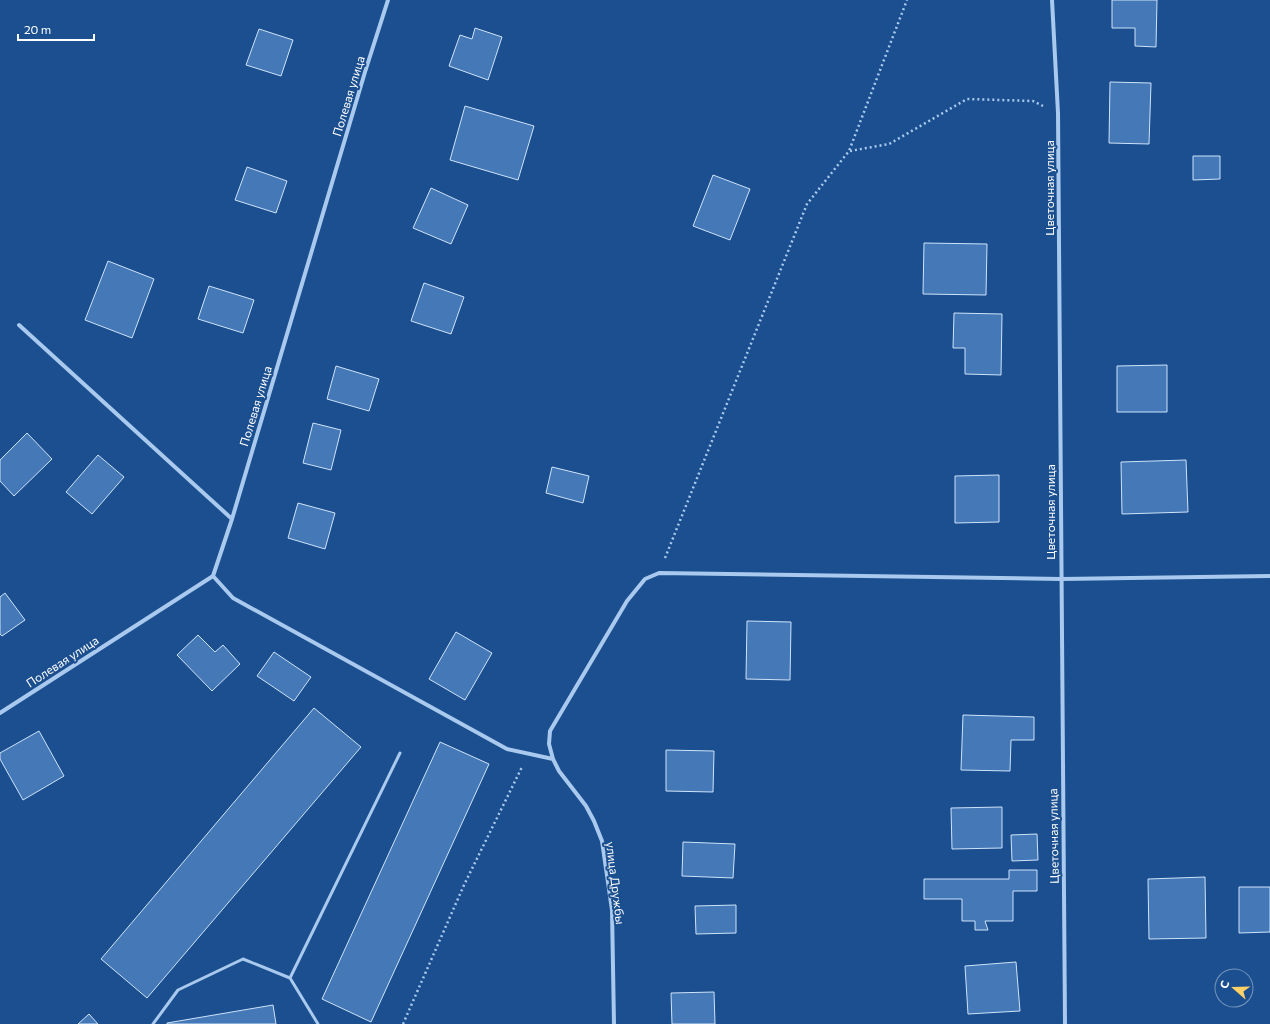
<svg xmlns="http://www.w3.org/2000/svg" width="1270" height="1024" viewBox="0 0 1270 1024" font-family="Commissioner,sans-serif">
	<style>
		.building { fill: #4478b7; stroke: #cfe3fa }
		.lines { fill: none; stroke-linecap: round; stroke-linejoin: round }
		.path { stroke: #a9c9ee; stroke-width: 2.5; stroke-dasharray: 2 3; stroke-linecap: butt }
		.service { stroke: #a9c9ee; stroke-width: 3 }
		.minor { stroke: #a9c9ee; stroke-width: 4 }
		.labels { text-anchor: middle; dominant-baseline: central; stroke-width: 4; stroke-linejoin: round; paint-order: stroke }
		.street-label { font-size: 12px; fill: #fff; stroke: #1b4f8f }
	</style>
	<rect width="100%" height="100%" fill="#1b4f8f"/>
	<path class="building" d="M1112,0H1157L1156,47L1135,46V28H1112Z
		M475,28L502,37L488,80L449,66L460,35L472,39Z
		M259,29L293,40L281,76L246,65Z
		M1110,82L1151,83L1149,144L1109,143Z
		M465,106L534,126L518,180L450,160Z
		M1193,156H1220V179L1193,180Z
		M247,167L287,181L276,213L235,200Z
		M713,175L750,189L730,240L693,226Z
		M431,188L468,205L451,244L413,228Z
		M924,243L987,244L986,295L923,294Z
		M108,261L154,279L132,338L85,320Z
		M424,283L464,297L451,334L411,321Z
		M209,286L254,300L243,333L198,319Z
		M954,313L1002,314L1001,375L965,374V348H953Z
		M1167,365V412H1117V366Z
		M336,366L379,379L369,411L327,399Z
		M313,423L341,430L331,470L303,463Z
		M27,433L52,459L14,496L0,481V460Z
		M98,455L124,477L92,514L66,492Z
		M1186,460L1188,512L1122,514L1121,462Z
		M552,467L589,476L583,503L546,493Z
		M999,475V522L955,523V476Z
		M298,503L335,513L325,549L288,538Z
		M5,593L25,620L2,636L0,634V597Z
		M747,621L791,622L790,680L746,679Z
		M456,632L492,653L465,700L429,679Z
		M198,635L215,652L223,645L240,664L212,691L177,655Z
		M274,652L311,677L294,701L257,676Z
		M314,708L361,747L147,998L101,959Z
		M963,715L1034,717V740H1011L1010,771L961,770Z
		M39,731L64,776L23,800L0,759V753Z
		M440,742L489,764L371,1022L322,999Z
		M666,750L714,751L713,792L666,791Z
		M1002,807V848L952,849L951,808Z
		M1037,834L1038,860L1012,861L1011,835Z
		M683,842L735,844L733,878L682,876Z
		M1009,870H1037V891H1013V921H985L988,930H975V921H962V899H924V879H1009Z
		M1205,877L1206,938L1149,939L1148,879Z
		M1239,887H1270V932L1239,933Z
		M736,905V933L696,934L695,906Z
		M1016,962L1020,1011L968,1014L965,966Z
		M714,992L715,1024H672L671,993Z
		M273,1005L276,1024H167V1023Z
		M89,1014L98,1024H78Z"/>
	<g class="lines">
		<path class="path" d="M850,151L889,144L967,99L1033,101L1043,106
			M665,558L807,204L849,151L907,0
			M403,1024L464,885L522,767"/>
		<path class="service" d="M290,978L400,753
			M153,1024L178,990L243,959L290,978L318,1024"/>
		<path class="minor" d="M1052,0L1058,113L1065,1024
			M19,325L232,519
			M213,576L233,598L507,749L553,759
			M0,713L213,576L232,519L365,72L388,0
			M614,1024L612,910L602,841L594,821L586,806L559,771L553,759L549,744L550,731L627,601L645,579L659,573L1061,579L1270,576"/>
	</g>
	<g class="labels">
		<g class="street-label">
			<text transform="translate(348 96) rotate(-73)">Полевая улица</text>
			<text transform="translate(1049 188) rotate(-90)">Цветочная улица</text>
			<text transform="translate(255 406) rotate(-73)">Полевая улица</text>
			<text transform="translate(1050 512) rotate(-90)">Цветочная улица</text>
			<text transform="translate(62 661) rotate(-33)">Полевая улица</text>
			<text transform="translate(1053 836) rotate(-91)">Цветочная улица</text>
			<text transform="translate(616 883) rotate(83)">улица Дружбы</text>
		</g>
	</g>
	<g transform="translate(1234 988) rotate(290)"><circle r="19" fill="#1b4f8f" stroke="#7695bc"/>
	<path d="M0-3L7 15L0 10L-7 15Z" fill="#ffd166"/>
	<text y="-6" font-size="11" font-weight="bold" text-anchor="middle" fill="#ffffff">С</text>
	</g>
	<path d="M18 34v6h76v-6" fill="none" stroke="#ffffff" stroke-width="2"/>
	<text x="24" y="34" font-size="12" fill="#ffffff" stroke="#1b4f8f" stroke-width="3" paint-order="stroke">20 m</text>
</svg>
